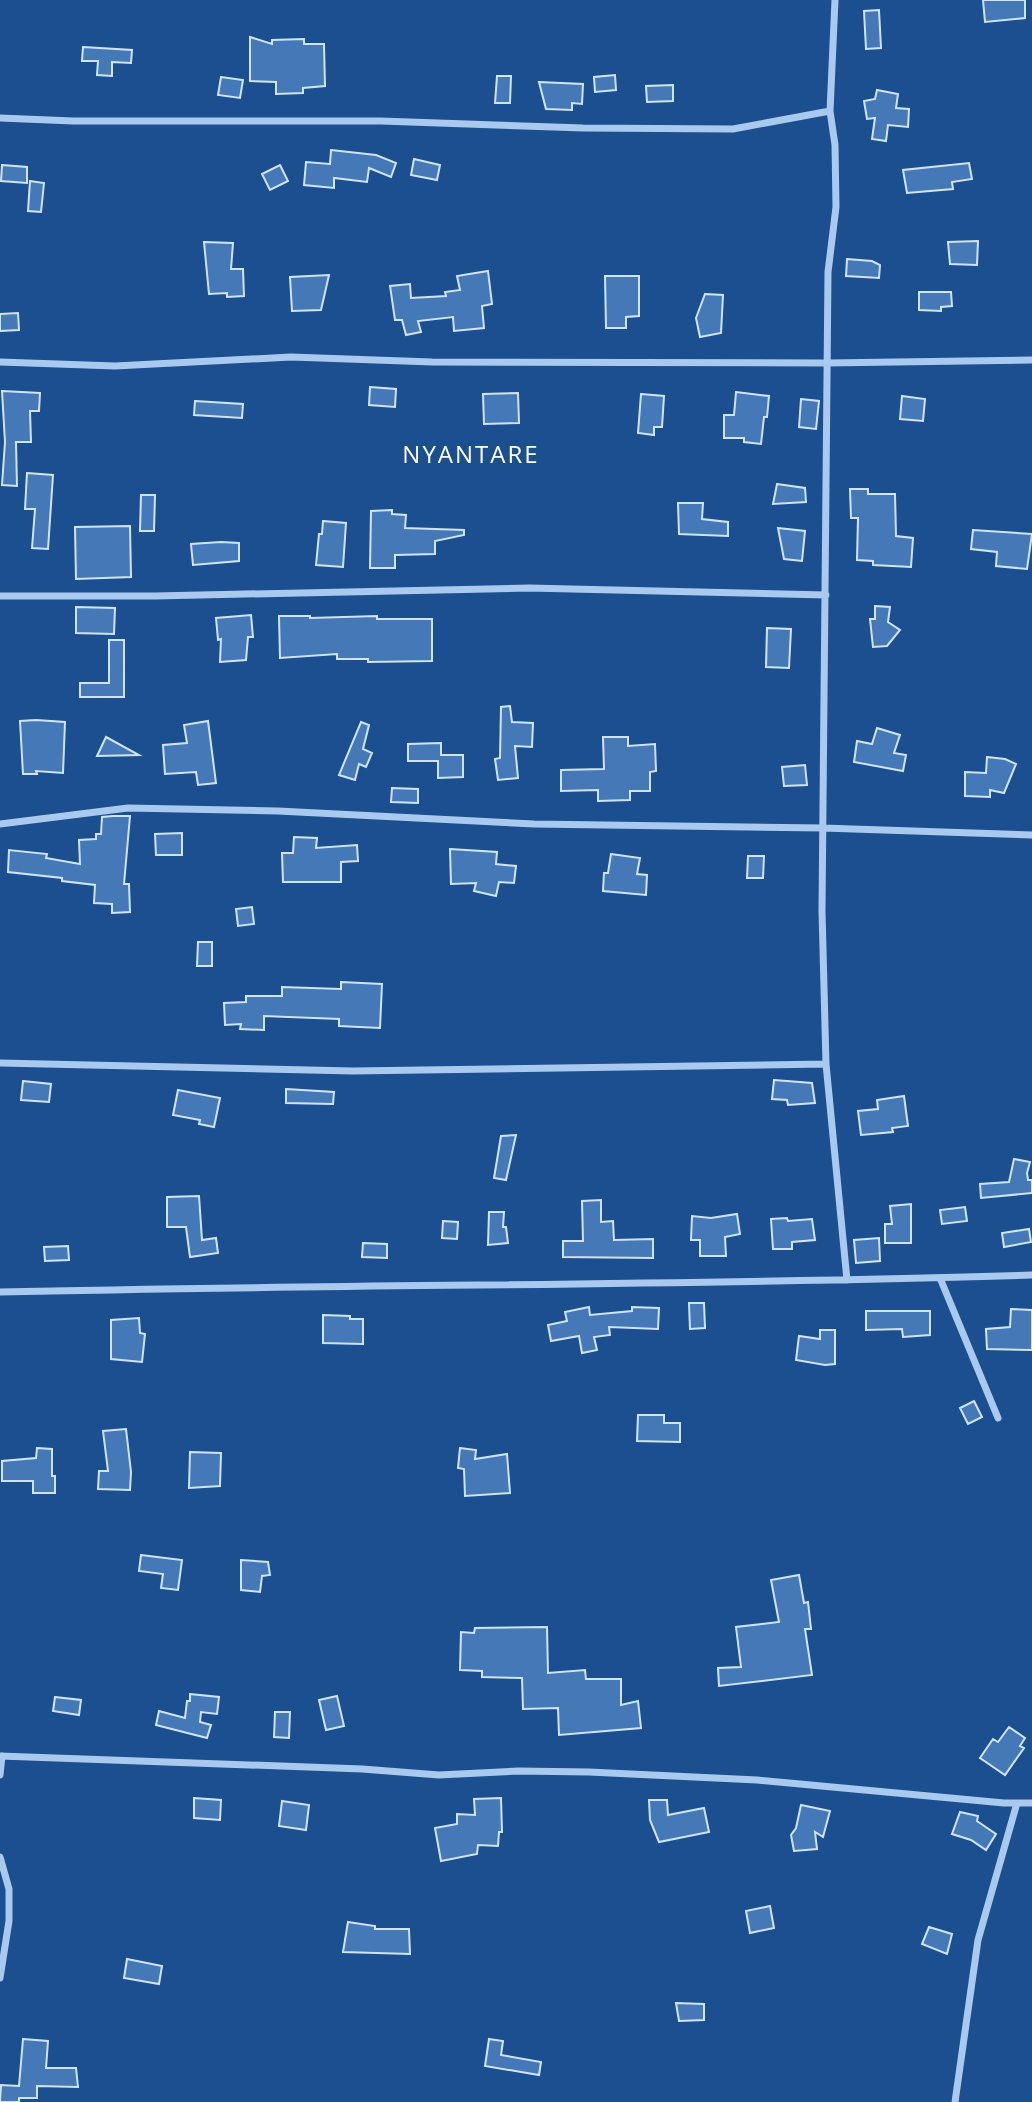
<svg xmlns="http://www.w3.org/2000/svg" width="1032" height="2102" viewBox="0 0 1032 2102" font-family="'Open Sans',sans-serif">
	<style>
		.building { fill: #4478b7; stroke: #cfe3fa; stroke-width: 2 }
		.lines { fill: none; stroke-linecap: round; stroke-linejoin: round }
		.street { stroke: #a9c9ee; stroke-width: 7 }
		.labels { text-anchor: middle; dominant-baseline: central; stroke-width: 7; stroke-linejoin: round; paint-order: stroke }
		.quarter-label { font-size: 24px; letter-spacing: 2px; fill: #fff; stroke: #1b4f8f }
	</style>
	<rect width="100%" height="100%" fill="#1b4f8f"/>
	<path class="building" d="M983,0H1025V18L985,22Z
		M879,10L881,48L866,49L864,11Z
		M250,37L272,44V40L304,39V44H324L325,86L303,88V93L276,94V82L250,81Z
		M83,47L132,50L131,63L112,62V76L97,75L98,61H82Z
		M615,75L616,90L595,92L594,77Z
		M497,76H511L510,103H495Z
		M221,77L243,80L240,98L218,95Z
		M539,82L583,84L582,104L572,103V110L546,109Z
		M673,85V101L647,102L646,86Z
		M877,90L898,94L896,108L909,109L908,127L888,125L886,141L872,139L875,118L867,119L864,101L875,99Z
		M331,150L376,155L396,163L391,177L369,168L367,182L334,178V188L304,185L306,162L330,164Z
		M414,159L440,165L437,180L411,175Z
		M969,163L972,179L952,182L953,189L907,193L903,170Z
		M2,165L27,167V183L1,181Z
		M280,165L288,181L270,190L262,174Z
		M30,181L44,183L41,212L28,211Z
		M978,241L977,265L950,264L948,242Z
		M204,242L233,243L231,269H243L244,296L227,297V293L209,294Z
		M847,259L872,261L880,265L879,278L846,276Z
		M488,271L492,304L482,306L484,328L454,331L453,317L418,321L421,332L406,335L402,320H395L390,286L410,284L411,298L446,296L445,292L460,290L457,276Z
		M329,275L321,310L292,311L290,277Z
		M605,276H639V316L626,317V328H606Z
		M919,292H951L952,306L941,307V311L919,310Z
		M705,294L723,295L721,333L700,337L696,318Z
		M18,313L19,330L0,331V314Z
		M370,387L396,389L395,407L369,405Z
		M2,391L40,393L39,411H30L31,442H16L17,486L2,485L5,442Z
		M736,392L769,396L767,417H764L761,444L744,442V438H724V415H734Z
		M518,393L519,423L484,424L483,394Z
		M641,394L664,396L662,427H654V435L638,433Z
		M902,396L925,399L923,421L900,419Z
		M801,399L819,401L816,429L799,427Z
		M195,401L243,404L242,418L194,415Z
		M27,473L53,475L48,549L32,548L35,509H25Z
		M777,484L805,488L806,502L773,504Z
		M850,489H868V494H895L896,536L913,538L911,567L873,565V561L857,560L858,518H851Z
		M141,495H155L154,531H140Z
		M678,503H703L702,519L728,522V536L679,534Z
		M392,510V514L406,515L405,528L464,530V535L435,541V554L395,555V568H370L371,511Z
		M323,521L346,523L343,567L316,565L319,534H322Z
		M130,526L131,577L76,579L75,527Z
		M778,528L805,531L802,561L784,559Z
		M973,530L1032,534L1027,569L996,566L997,552L971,549Z
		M221,542L239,543V561L193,565L191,544Z
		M875,606L890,607L888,622L900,630L887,646L873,647L870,619H875Z
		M76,607L115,608L114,634L76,633Z
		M251,615L253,637H248L246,660L220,662L221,639L218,640L216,618Z
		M279,616H310V618L377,616V619H432V661L368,662V659H337V654L280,658Z
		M767,628L791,629L789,668L766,667Z
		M109,640H124V697H80V683H109Z
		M510,706L512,722L533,723L532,747L515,746L518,778L498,780L495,759L500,758L501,707Z
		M36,720L65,722L63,773L36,771L37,774H23L20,721Z
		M208,721L216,783L198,785L196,772L165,774L163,745L187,743L184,725Z
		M361,722L369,725L363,749L372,753L366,767L359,764L355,780L339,775Z
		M877,728L900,735L894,753L906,755L903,771L854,762L857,741L872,744Z
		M106,737L139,755L97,756Z
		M603,737H628V746L655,744L656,771L650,772V791H630V800L598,801V790L561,791V770L604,769Z
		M441,743V755H463V777L438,778V761H408V744Z
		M987,757L1005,759L1016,764L1004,793L990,790V797L965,796V772L986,773Z
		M805,765L807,785L784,786L782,767Z
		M392,788L418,789V803L391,802Z
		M113,816H130L124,884H129L130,912L112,913V904L94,903L95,885L62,881V878L8,872L9,850L47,854L46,858L80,864L79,840L96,839V834H101L102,817Z
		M182,833V855H156L155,834Z
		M294,837L317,838L316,848L357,845L358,861L341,862V882H283L282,853H293Z
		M450,849L497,852L496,864L516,866L514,883L499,882L496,896L474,891L476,883L451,884Z
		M611,854L640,858L637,874L647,875L646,895L603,891L604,873H608Z
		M748,856H764L763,878H747Z
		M252,907L254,924L238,926L236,909Z
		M198,942H212V966H197Z
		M341,982L382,984L380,1028L339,1026V1019L264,1016V1030L240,1029L241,1024L225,1025L224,1003L246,1002V996H282V987L341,989Z
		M774,1080L812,1083L815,1103L788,1105L787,1100L772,1099Z
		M23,1081L51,1084L49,1102L21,1100Z
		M286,1089L334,1092L333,1104L286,1103Z
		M178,1090L220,1098L214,1127L199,1124L200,1120L173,1115Z
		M904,1096L908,1126L892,1128L893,1132L861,1135L858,1111L878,1109L877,1100Z
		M516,1135L506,1180L494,1178L501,1136Z
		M1014,1159L1030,1162L1027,1173L1028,1180H1032V1193L981,1198L980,1184L1009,1182Z
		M199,1196L202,1240L216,1238L218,1253L190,1257L186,1227H167V1197Z
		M601,1200V1222L613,1221L614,1240L653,1239V1258L563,1257V1241H583L582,1201Z
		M911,1204V1243H885V1224H892L890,1206Z
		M965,1207L967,1221L942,1224L940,1210Z
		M489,1212H504L503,1227H506L508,1243L488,1245Z
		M737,1214L740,1234L725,1237L726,1256H700V1240H691L692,1216L711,1218Z
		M787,1218L788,1221L812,1219L815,1240L792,1242V1249H773L771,1219Z
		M443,1221L458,1222L457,1239L442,1238Z
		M1029,1229L1031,1242L1004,1247L1002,1233Z
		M879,1238L880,1261L856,1263L854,1240Z
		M363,1243L387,1244V1258L362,1257Z
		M68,1246L69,1260L45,1261L44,1247Z
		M689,1303H704L705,1328L690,1329Z
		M589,1307L590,1315L632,1311V1307L659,1308L658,1329L609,1327L610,1335L594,1337L597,1350L582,1353L579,1336L551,1341L548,1325L567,1321L565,1312Z
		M1011,1309L1032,1310V1350L987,1349L986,1329L1010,1327Z
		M866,1311H930V1335L903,1337L902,1329L866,1330Z
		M323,1315L350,1316V1319H363V1344L323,1343Z
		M139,1318L140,1333L145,1334L142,1362L111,1359V1320Z
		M820,1330H835V1364L825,1365L796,1360L799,1336L820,1339Z
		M974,1401L982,1417L968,1424L960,1408Z
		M638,1415H664V1423H680V1442L637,1441Z
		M126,1429L131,1472L130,1490L98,1489L99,1471H108L103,1431Z
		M37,1448L52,1449V1476H55V1493H33V1481H2V1461L36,1458Z
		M460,1448L476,1450L475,1459L507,1454L510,1493L465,1496L464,1469L458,1468Z
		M190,1452L221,1453L220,1486L189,1488Z
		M141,1555L182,1560L178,1590L161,1588L163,1574L139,1571Z
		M241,1560L268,1562L270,1575L262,1576L260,1592L241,1590Z
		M799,1575L804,1603L808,1602L811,1629H805L812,1675L719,1686L718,1668L741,1667L736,1627L779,1622L771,1580Z
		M547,1627L548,1673L585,1670L586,1679H621V1705L638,1701L641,1728L559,1735L558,1708L523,1709L522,1678L482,1677V1671L460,1670L461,1632L474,1633L475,1628Z
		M190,1694L219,1697L217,1714L201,1712L200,1722L211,1725L207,1738L156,1725L159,1711L185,1718L187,1701H190Z
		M337,1696L344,1726L326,1730L319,1700Z
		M55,1697L81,1700L79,1715L53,1711Z
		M275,1712H290L289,1738L274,1737Z
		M1009,1727L1025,1738L1020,1746L1024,1748L1005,1775L980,1758L993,1739L998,1742Z
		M194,1798L221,1800L220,1820L194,1818Z
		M501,1798L502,1832H499L498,1846L478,1845L477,1854L441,1861L435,1828L457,1824V1814L475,1815L474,1799Z
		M649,1800H667L668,1815L704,1808L709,1832L659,1842L650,1820Z
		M282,1801L309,1805L306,1830L279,1826Z
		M801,1805L830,1811L823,1837L815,1832L817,1849L794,1851L791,1835L796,1828Z
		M960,1812L978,1816L977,1821L996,1834L986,1850L971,1840L952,1834Z
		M770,1906L774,1928L750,1933L746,1911Z
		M348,1922L375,1926V1929H409L410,1954L343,1952Z
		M929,1927L952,1934L947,1954L922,1944Z
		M127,1959L162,1966L159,1984L124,1978Z
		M676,2003L704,2004V2020L679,2021Z
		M23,2039L48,2041L46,2068H76L78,2087L37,2086V2098H19V2102H0L1,2085L19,2086Z
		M489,2039L503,2041L501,2055L541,2062L539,2075L485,2066Z"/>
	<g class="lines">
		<path class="street" d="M835,0L830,111L835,145L836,207L828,272L822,911L826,1064L847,1280
			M0,118L73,121H381L583,128L733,129L830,111
			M0,362L115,366L291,357L432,362L827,363L1032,360
			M0,596H155L529,588L826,595
			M0,824L128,808L278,811L534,824L823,828L1032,835
			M0,1063L353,1071L826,1064
			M940,1278L998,1418
			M0,1292C344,1284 688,1286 1032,1275
			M0,1756L362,1769L439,1775L518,1771L589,1772L757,1780L1004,1803H1032
			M0,1775L2,1756
			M0,1857L9,1889V1921L0,1978
			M955,2102L978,1940L1017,1803"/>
	</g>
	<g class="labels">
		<g class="quarter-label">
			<text x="471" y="453">NYANTARE</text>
		</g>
	</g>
</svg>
